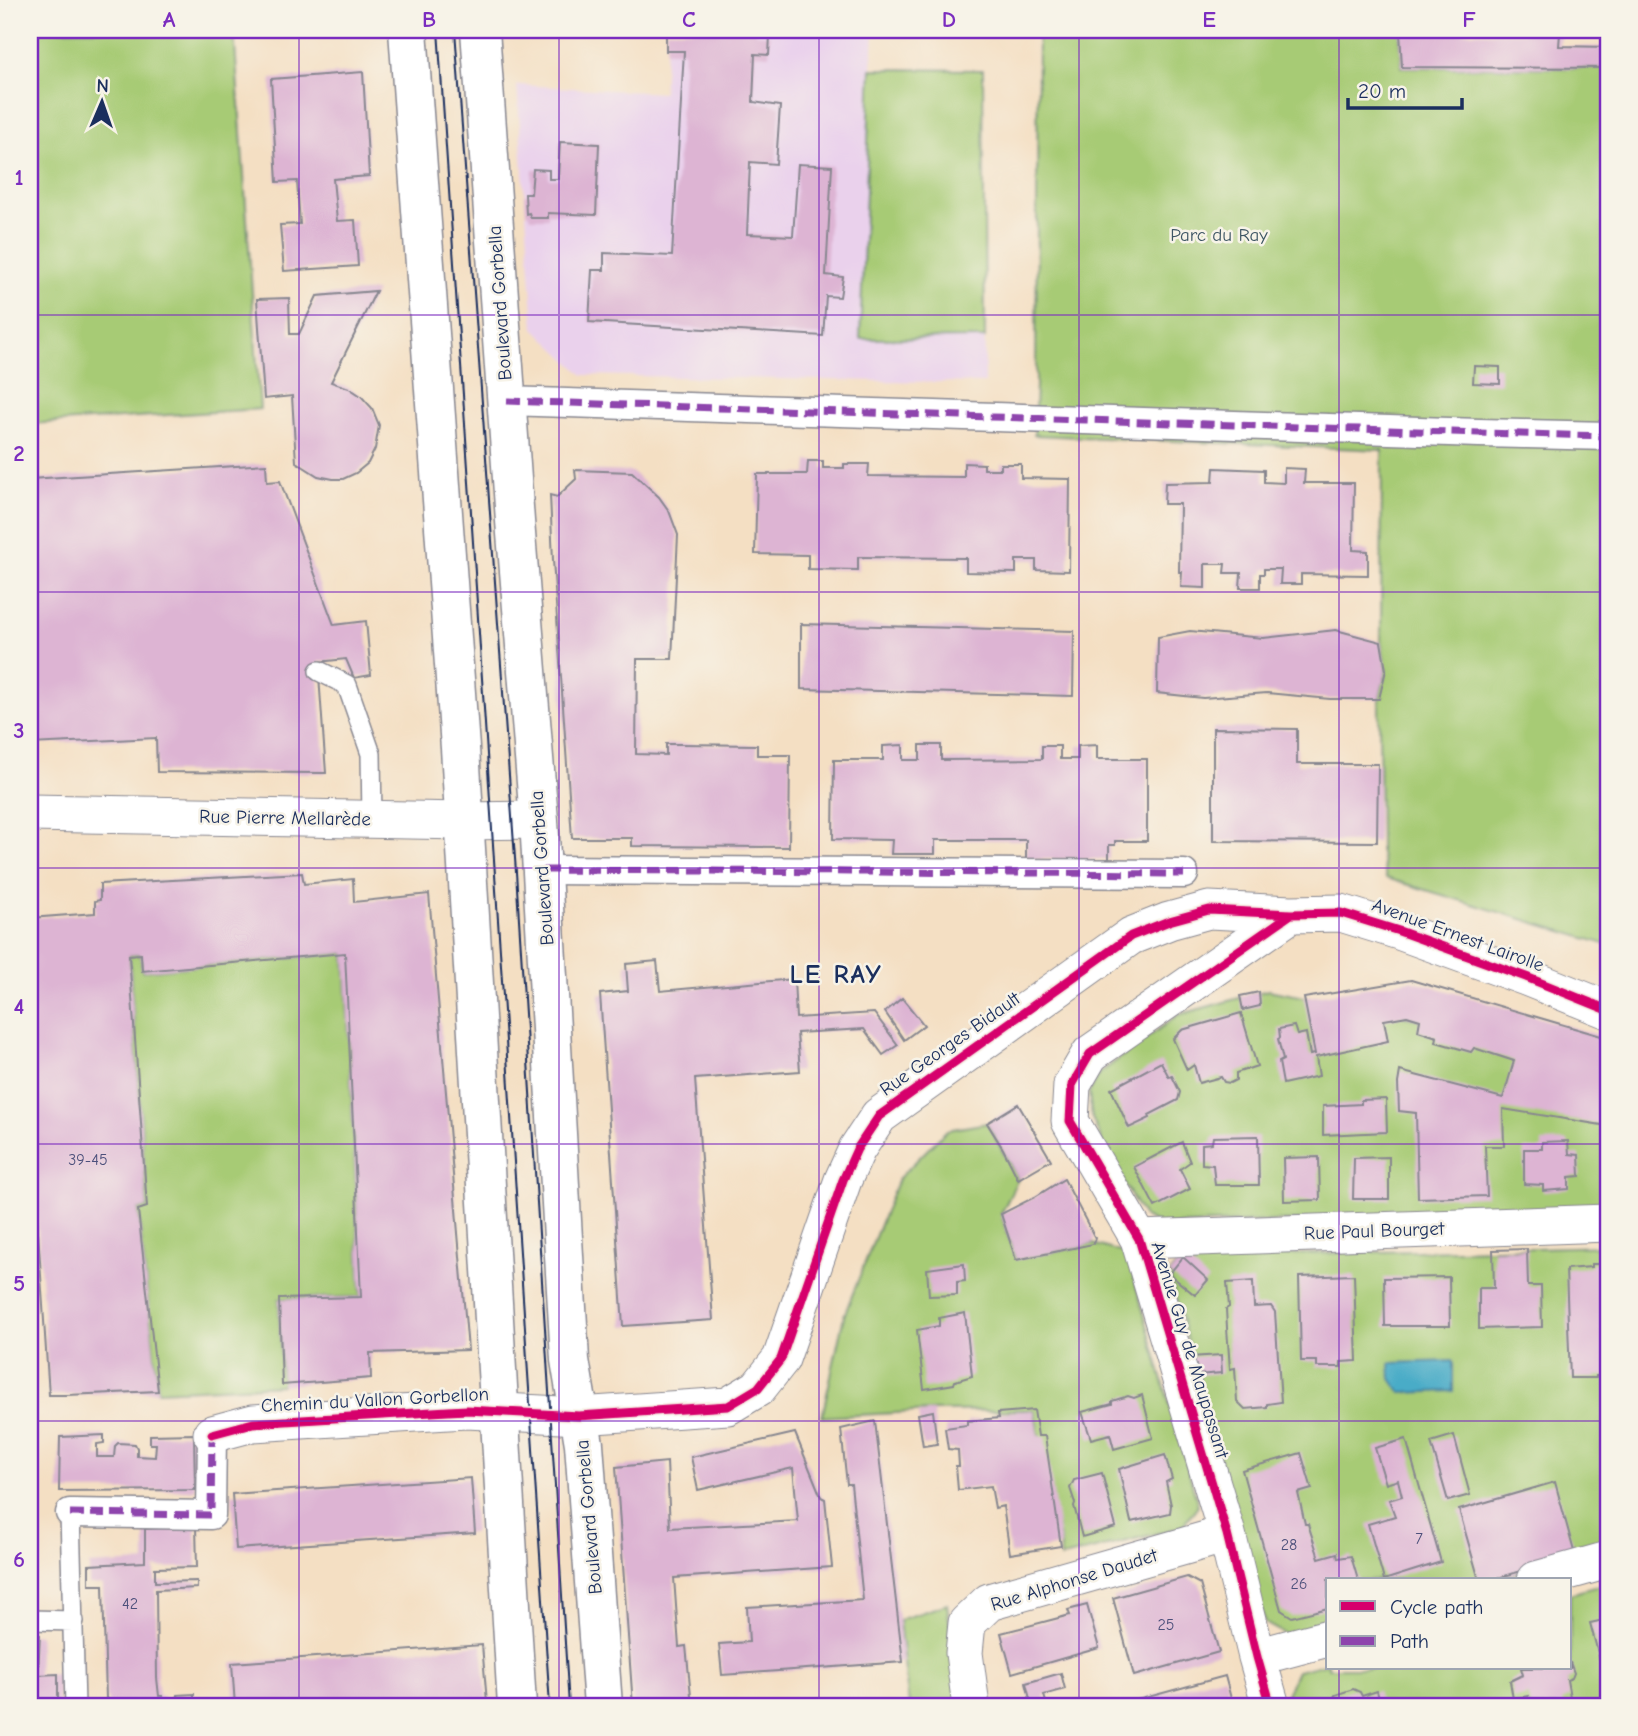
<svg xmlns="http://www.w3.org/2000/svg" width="1638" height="1736" viewBox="0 0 1638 1736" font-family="'Comic Neue',sans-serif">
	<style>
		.built { fill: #ead1ec }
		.green { fill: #a7cb75; stroke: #617d6a; stroke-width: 2 }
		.water { fill: #48acc7; stroke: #326e92; stroke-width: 2 }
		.building { fill: #ddb4d3 }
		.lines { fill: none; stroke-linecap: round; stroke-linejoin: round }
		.service-casing { stroke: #888790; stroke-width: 22 }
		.pedestrian-casing { stroke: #888790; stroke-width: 31 }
		.minor-casing { stroke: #888790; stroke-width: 39 }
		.primary-casing { stroke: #888790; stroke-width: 41 }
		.service { stroke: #fff; stroke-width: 19 }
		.pedestrian { stroke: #fff; stroke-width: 28 }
		.minor { stroke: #fff; stroke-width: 37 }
		.primary { stroke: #fff; stroke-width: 38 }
		.tram { stroke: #1b2f5e; stroke-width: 2 }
		.quiet { stroke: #8e44ad; stroke-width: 7; stroke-dasharray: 14 7; stroke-linecap: butt }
		.cycleway-casing { stroke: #f7f3e8; stroke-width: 13 }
		.cycleway { stroke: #d6006c; stroke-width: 9 }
		.grid { fill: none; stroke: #7b2cbf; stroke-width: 2; stroke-opacity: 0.55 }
		.labels { text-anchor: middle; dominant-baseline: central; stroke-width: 5; stroke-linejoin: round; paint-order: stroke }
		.number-label { font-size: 16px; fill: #4c507b }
		.park-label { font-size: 19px; fill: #3e5664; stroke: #f7f3e8 }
		.street-label { font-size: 19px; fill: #1b2f5e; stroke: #f7f3e8 }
		.district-label { font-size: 26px; font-weight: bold; letter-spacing: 2px; fill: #1b2f5e; stroke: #f7f3e8 }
		.neatline { fill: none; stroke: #7b2cbf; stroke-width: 2.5 }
		.grid-label { font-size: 23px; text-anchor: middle; font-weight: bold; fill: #7b2cbf }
	</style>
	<rect width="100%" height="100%" fill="#f7f3e8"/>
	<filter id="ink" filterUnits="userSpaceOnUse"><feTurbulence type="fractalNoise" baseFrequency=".0143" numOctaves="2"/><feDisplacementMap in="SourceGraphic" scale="14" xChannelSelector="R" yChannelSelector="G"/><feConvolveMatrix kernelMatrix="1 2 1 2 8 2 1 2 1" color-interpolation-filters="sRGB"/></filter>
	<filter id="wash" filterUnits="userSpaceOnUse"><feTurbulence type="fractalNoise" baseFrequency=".00686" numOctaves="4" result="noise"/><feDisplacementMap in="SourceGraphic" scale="28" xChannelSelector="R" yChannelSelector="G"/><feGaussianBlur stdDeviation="1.57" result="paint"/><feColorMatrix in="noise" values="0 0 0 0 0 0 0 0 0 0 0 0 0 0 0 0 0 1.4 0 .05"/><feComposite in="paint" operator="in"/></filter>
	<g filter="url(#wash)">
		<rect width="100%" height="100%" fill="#f4dfc3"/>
		<path class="built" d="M667,30H874L872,68L983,70L985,383L583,375L534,328L517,85L663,93Z"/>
		<path class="green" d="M30,30H234L260,409L30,424Z
			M1038,30H1400L1402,67L1608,68V945L1386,878L1380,849L1379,699L1386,670L1381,642L1382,450L1034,435L1036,385Z
			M871,69L983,70L985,338L860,339Z
			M345,953L361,1297L279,1299L282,1385L158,1391L138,1210L147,1207L129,955L141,954L142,971Z
			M1268,990L1608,1056V1210L1160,1225L1144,1217L1110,1160L1092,1118L1089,1093L1100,1073L1178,1015Z
			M987,1123L1018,1179L1001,1214L1016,1259L1093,1244L1127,1254L1198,1505L1182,1527L1060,1558L1061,1545L1034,1410L933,1411L822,1417L844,1316L898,1179L947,1130Z
			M1608,1246V1547L1493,1580H1328V1627L1292,1638L1265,1623L1169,1274L1183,1257Z
			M1608,1583V1706H1289L1286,1694L1297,1671L1328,1663V1668H1570V1594Z
			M947,1604L960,1706H909L899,1620Z"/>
		<path class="water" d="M1453,1361V1391L1401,1393L1391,1379L1390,1363Z"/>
		<g id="blocks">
			<path class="building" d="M666,30H756V34L770,35L769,55L755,54L753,102L780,106L776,164L750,162L747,234L793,236L798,164L832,166L826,275L843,277L840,297L826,296L823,336L589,322L592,270H604V253L672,256L684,51H666Z
				M1400,32L1560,33L1559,46L1608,47V68L1402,67Z
				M363,72L369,176L333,179L337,221L355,220L358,266L284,271L280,225L300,224L297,181L277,182L271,79Z
				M560,142L599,144L596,215L548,213V218H531L529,213L526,214L525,194H531L533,169L549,170V179H558Z
				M376,291L331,382L349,388L361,396L372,408L379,425L375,449L368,463L356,473L343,479H333L318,476L296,462L292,396L264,399L257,299L289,298L290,334H299L317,296Z
				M1474,366L1500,367V384L1473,383Z
				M808,461H823V468H844V464H869L868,476L964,477V463L984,464V469H1001V464H1021V478L1070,479L1069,571L1036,570V560H1016V573L966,572V558L858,557V570L808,569V555L755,554L757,474H807Z
				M266,464L267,482L280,481L334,625L366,621L371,675L354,678L346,659L318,662L326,773L157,772L156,738L30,744V479Z
				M1214,468L1264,470V482L1284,483V468L1305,469L1304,483H1354L1353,550L1368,551V575L1301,574V584H1280L1281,569H1264V574H1260V588H1240L1241,573H1224L1225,564H1205V588L1181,587L1182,572H1179L1180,504H1164L1165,483L1213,482Z
				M575,470L632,472L659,497L669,511L678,535L672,659H637L636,754L666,755V744H681L757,745V755H790L789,847L632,846V838H572L553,560L550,495L557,497L576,479Z
				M801,624L1074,631L1073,696L801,689Z
				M1336,630L1381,642L1386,670L1379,699H1330L1267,693L1203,698L1157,693L1158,637L1190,631L1263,638Z
				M1213,728L1297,729V764H1378L1377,842L1213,841Z
				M903,745V760H920V745H941V760L1042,759V746H1060V759H1078V746L1097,745V759H1147V841H1115V845H1109V859H1026V840H935V854H891L892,840L833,839L834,760H883V746Z
				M302,873L304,884L353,879L354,902L429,894L468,1350L370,1353L371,1378L282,1385L279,1299L361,1297L345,953L142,971L141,954L129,955L147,1207L138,1210L158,1391L67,1395H49L30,1112V918L95,913V901L100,900V884Z
				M657,961L660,991L794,979L796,1018L874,1013L898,1045L883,1055L864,1029L797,1033L800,1071L695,1079L713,1320L623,1326L600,994L628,991L626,964Z
				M1411,980L1608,1038V1126L1503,1109L1504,1146H1485L1487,1196L1418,1198L1416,1113L1399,1111L1398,1083L1400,1071L1503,1098L1514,1061L1474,1048L1471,1052L1436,1042L1437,1037L1418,1031L1420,1020L1407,1016L1384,1020L1388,1041L1316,1057L1319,1076L1283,1084L1279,1062L1283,1060L1278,1039L1280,1038L1279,1029L1294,1026L1297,1035L1306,1033L1310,1055L1315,1054L1304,998Z
				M1259,992L1260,1006L1243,1010L1240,996Z
				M902,998L924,1025L904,1040L885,1012Z
				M1241,1013L1257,1066L1236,1073V1080L1230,1083L1224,1082L1221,1077L1199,1083L1194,1065L1187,1070L1173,1039L1182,1030Z
				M1161,1062L1169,1077L1172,1076L1180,1092L1178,1100L1149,1115L1150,1118L1129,1128L1111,1089Z
				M1386,1099L1387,1132L1323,1135V1106L1361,1104V1100Z
				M1018,1104L1051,1160L1018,1179L1003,1149L987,1123Z
				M1258,1136L1259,1185H1215L1213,1165L1202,1164V1144L1212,1143L1213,1137Z
				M1568,1141L1569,1154L1579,1155L1580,1176L1569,1177V1189L1543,1191V1185L1524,1184V1149H1542V1142Z
				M1182,1142L1190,1162L1180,1169L1190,1189L1155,1207L1134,1167Z
				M1319,1157L1320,1200L1284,1201L1283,1158Z
				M1389,1157V1199H1353L1354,1158Z
				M1064,1179L1095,1238L1093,1244L1016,1260L1001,1214L1035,1197Z
				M1527,1249L1528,1286H1541L1542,1327L1479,1329V1288H1494L1493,1250Z
				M1183,1257L1208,1280L1195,1295L1169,1274Z
				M964,1264L965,1281L957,1282V1295L929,1296L927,1269Z
				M1591,1264H1608V1376H1596V1378H1570L1566,1269L1591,1267Z
				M1354,1275L1357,1361L1341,1362V1367H1317V1361H1301L1299,1277Z
				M1449,1277L1450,1326H1385L1384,1278Z
				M1253,1281L1254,1307L1271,1306L1275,1312L1281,1402L1267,1404V1407L1245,1409L1237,1401L1235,1368L1230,1369L1227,1328L1226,1309L1229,1307L1227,1283Z
				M965,1313L972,1376L955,1381L954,1384L924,1389L917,1330L939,1326V1318Z
				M1221,1355L1222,1373L1196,1375L1190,1357Z
				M1142,1395L1153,1438L1114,1449L1110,1434L1091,1439L1082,1412L1112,1404V1401L1128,1396L1134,1398Z
				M1034,1410L1038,1436H1045L1061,1546L1010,1554L1003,1506L995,1508L991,1486L958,1490L956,1466H959L958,1450L948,1449L945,1428L967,1425V1421L999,1418L998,1413Z
				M933,1411L937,1444L923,1446L918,1414Z
				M875,1421L903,1662L722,1675L719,1644L749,1642L747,1607L863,1600L851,1484H847L841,1429Z
				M795,1433L821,1497L825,1499L832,1567L674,1578L679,1647L686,1646L692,1706H633L616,1467L667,1462L670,1528L798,1521L793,1468L698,1490L691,1457Z
				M194,1434L195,1490L59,1491L60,1437L104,1435V1443L97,1444V1457H114L115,1446L118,1443L135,1444L137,1448V1456L155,1457L156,1444H150V1435Z
				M1454,1435L1470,1495L1448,1501L1431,1442Z
				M1406,1439L1441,1562L1384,1580L1368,1524L1395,1516L1389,1500L1402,1496L1398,1480L1386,1484L1375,1448Z
				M1301,1453L1312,1489L1298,1493L1305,1524H1308L1319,1558L1337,1553L1338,1558L1351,1556L1358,1580H1328V1608L1292,1617L1281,1610L1242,1470Z
				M1165,1455L1172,1479L1166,1482L1171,1505L1170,1513L1131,1522L1119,1469Z
				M1102,1473L1116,1527L1082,1537L1074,1506L1075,1503L1070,1488L1074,1480Z
				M471,1478L475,1533L236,1549L232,1494Z
				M1555,1482L1575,1555L1491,1580H1479L1459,1510Z
				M196,1526L197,1567L155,1568V1582L197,1581V1588L156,1590L157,1678L159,1696H163V1706H108V1699H106L103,1585H89V1565L145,1562V1529Z
				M1187,1577L1200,1584L1219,1652L1134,1676L1113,1598Z
				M1087,1605L1099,1648L1012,1673L1001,1633L1070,1615L1068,1610Z
				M1608,1619V1661L1601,1664L1590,1623Z
				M30,1634L40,1635L38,1675L58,1674V1706H30Z
				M482,1645L487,1702L422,1706H235L232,1663Z
				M1570,1662L1574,1673L1572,1678L1567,1680L1570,1697L1562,1701L1563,1706H1530L1528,1696L1513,1699L1510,1681L1523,1675L1521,1668H1570Z
				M1061,1673L1065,1689L1044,1695L1047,1706H1007L1030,1699L1026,1683Z
				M1225,1676L1233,1706H1119V1705Z
				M1353,1689L1360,1692L1362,1696L1377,1691L1381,1706H1333L1332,1702L1335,1695Z
				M194,1694V1706H177V1695Z"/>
		</g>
	</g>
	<g filter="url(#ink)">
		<use href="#blocks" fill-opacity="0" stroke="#888790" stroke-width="2"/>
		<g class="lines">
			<g class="service-casing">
				<path id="service" d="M319,671L347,685L371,754L372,819
					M70,1513L75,1706
					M30,1620L74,1621"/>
			</g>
			<g class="pedestrian-casing">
				<path id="pedestrian" d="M507,401L1479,433L1608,436
					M543,870L1184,874
					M70,1513L211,1515L212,1434"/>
			</g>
			<g class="minor-casing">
				<path id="minor" d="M30,813L464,821L539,820
					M1139,1239L1608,1223
					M212,1434L253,1423L448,1411L467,1410L579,1416L728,1406L758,1388L781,1359L843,1180L857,1149L879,1116L1131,936L1169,921L1209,910L1291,914L1341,913L1399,931L1526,977L1608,1010
					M1536,1580L1608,1560
					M1257,1657L1328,1638
					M971,1706L964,1653L967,1623L989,1602L1227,1534
					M1271,1706L1257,1657L1227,1534L1139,1239L1070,1121L1072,1085L1090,1054L1291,914"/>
			</g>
			<g class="primary-casing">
				<path id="primary" d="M408,30L460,748L517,1706
					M480,30L515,521L539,820L570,1360L584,1444L603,1706"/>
			</g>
			<use href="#service" class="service"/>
			<use href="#pedestrian" class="pedestrian"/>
			<use href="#minor" class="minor"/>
			<use href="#primary" class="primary"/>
			<path class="tram" d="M438,30L470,497L550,1706
				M455,30L516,872L569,1706"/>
			<path class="quiet" d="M507,401L1479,433L1608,436
				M543,870L1184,874
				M70,1513L211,1515L212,1434"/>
			<g class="cycleway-casing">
				<path id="cycleway" d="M212,1434L253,1423L448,1411L467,1410L579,1416L728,1406L758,1388L781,1359L843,1180L857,1149L879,1116L1131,936L1169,921L1209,910L1291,914L1341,913L1399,931L1526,977L1608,1010
					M1271,1706L1257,1657L1227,1534L1139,1239L1070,1121L1072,1085L1090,1054L1291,914"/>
			</g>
			<use href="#cycleway" class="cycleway"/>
		</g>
	</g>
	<path class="grid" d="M299,30V1706M559,30V1706M819,30V1706M1079,30V1706M1339,30V1580M30,315H1608M30,592H1608M30,868H1608M30,1144H1608M30,1421H1608M1339,1668V1706"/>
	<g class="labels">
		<g class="number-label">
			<text x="88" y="1160">39-45</text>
			<text x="1419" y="1539">7</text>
			<text x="1289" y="1545">28</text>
			<text x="1299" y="1584">26</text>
			<text x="130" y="1604">42</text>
			<text x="1166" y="1625">25</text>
		</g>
		<g class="park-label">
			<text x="1219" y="235">Parc du Ray</text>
		</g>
		<g class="street-label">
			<text transform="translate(500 303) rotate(-94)">Boulevard Gorbella</text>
			<text transform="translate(285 818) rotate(1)">Rue Pierre Mellarède</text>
			<text transform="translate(542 868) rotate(-94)">Boulevard Gorbella</text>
			<text transform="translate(1458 935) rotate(20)">Avenue Ernest Lairolle</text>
			<text transform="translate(950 1044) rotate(-35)">Rue Georges Bidault</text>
			<text transform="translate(1374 1231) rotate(-2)">Rue Paul Bourget</text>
			<text transform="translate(1190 1350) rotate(73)">Avenue Guy de Maupassant</text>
			<text transform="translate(375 1400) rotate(-3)">Chemin du Vallon Gorbellon</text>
			<text transform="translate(589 1517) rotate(-95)">Boulevard Gorbella</text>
			<text transform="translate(1074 1580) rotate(-17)">Rue Alphonse Daudet</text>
		</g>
		<g class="district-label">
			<text x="836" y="975">LE RAY</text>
		</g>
	</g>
	<rect width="1638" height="1736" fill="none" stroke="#f7f3e8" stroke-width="77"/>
	<rect x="1326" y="1578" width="245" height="91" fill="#f7f3e8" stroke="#9fa5b1" stroke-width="2"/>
	<rect x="1340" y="1601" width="35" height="10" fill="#d6006c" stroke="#9fa5b1" stroke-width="2"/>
	<text x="1390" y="1614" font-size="21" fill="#1b2f5e">Cycle path</text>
	<rect x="1340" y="1636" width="35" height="10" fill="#8e44ad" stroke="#9fa5b1" stroke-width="2"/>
	<text x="1390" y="1648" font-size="21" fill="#1b2f5e">Path</text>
	<g transform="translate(102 102) rotate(2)" stroke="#f7f3e8" stroke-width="5" paint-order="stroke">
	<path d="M0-5L12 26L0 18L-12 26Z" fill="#1b2f5e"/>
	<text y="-10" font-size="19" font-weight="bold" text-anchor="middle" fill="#1b2f5e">N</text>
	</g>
	<path d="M1348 98v10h114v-10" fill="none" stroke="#1b2f5e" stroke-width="3.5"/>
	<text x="1358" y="98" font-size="21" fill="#1b2f5e" stroke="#f7f3e8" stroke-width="5" paint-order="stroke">20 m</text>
	<rect x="38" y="38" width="1562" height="1660" class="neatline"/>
	<g class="grid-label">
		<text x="169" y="27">A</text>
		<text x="429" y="27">B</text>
		<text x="689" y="27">C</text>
		<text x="949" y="27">D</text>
		<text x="1209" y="27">E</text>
		<text x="1469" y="27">F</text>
		<text x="19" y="185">1</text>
		<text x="19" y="461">2</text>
		<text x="19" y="738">3</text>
		<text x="19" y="1014">4</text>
		<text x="19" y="1291">5</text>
		<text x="19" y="1567">6</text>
	</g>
</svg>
